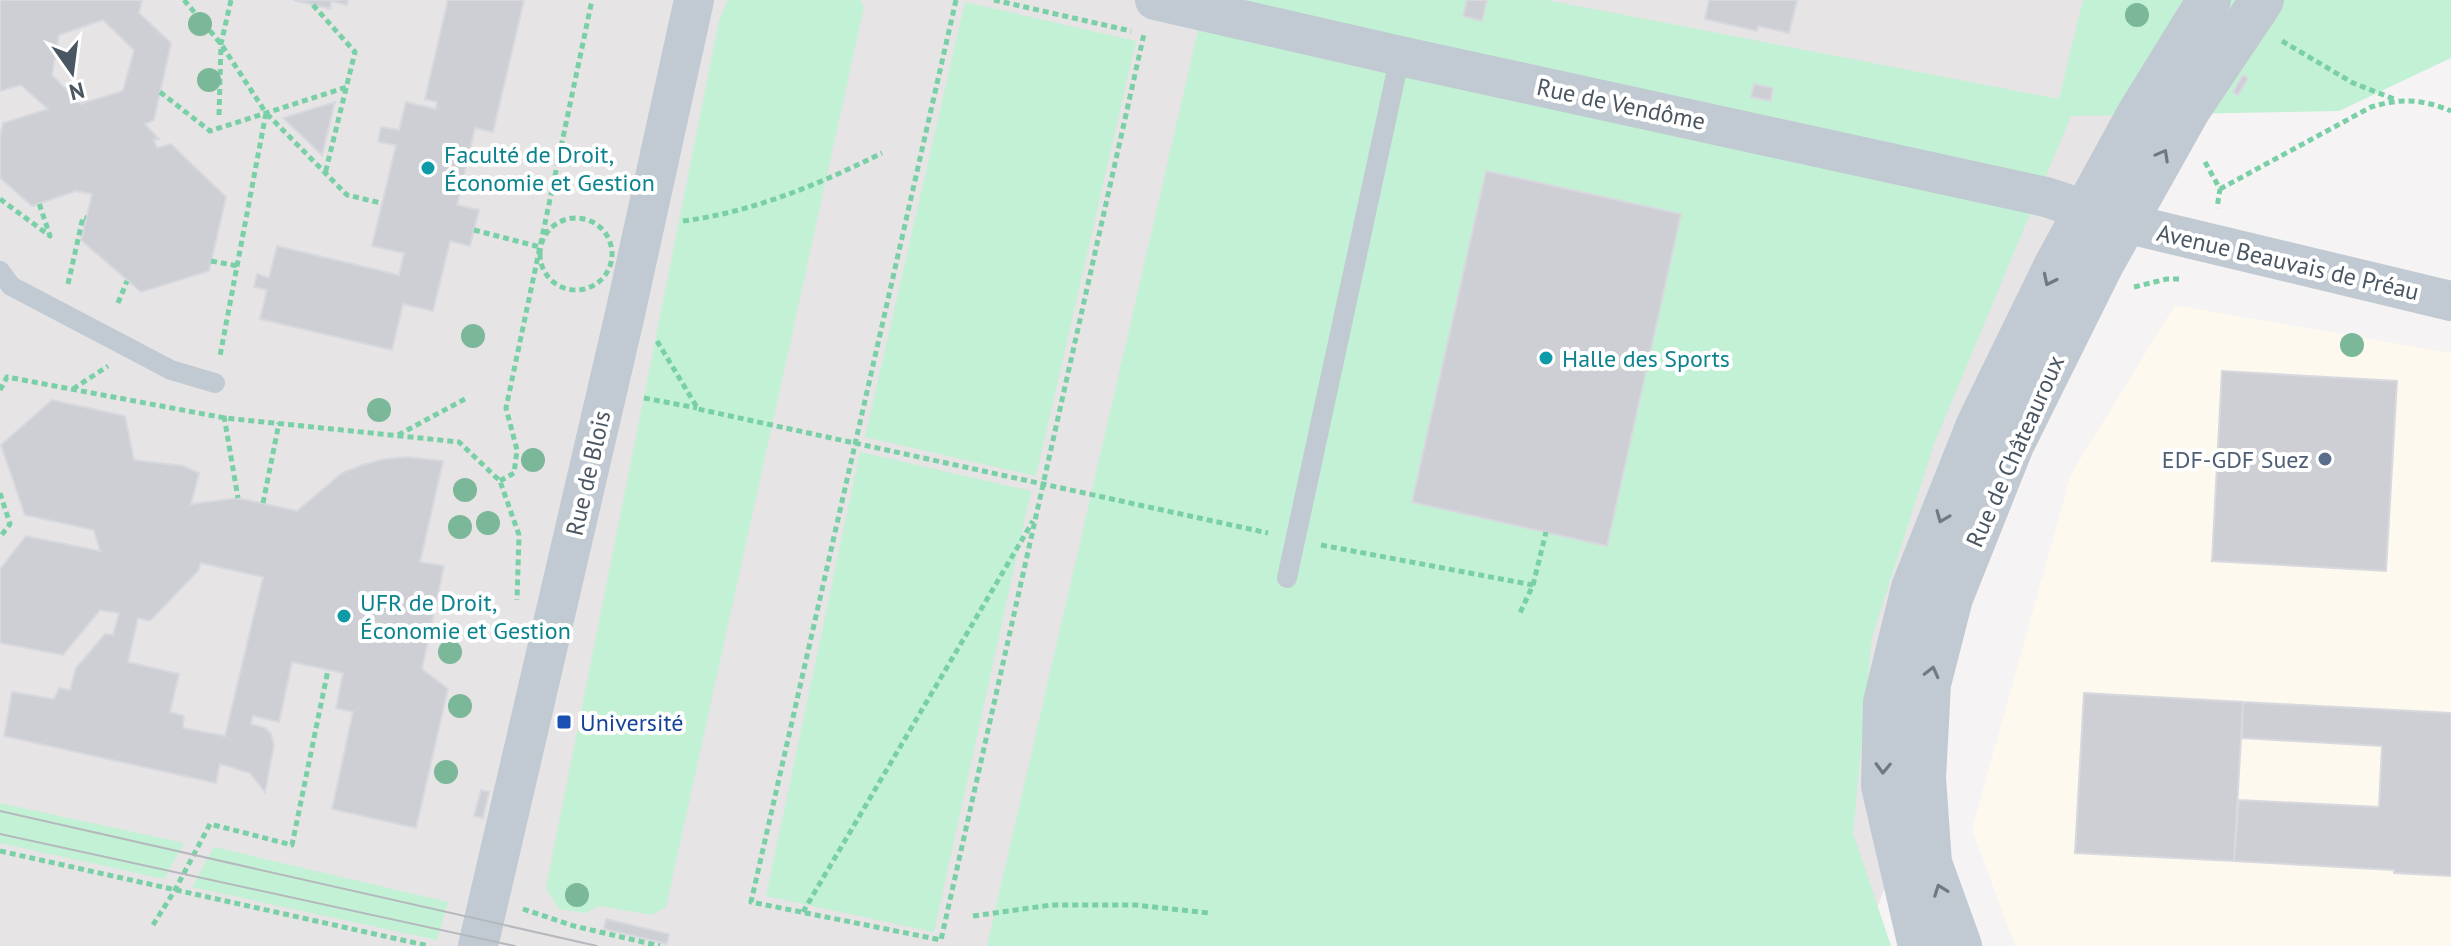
<svg xmlns="http://www.w3.org/2000/svg" width="2451" height="946" viewBox="0 0 2451 946" font-family="'PT Sans',sans-serif">
	<style>
		.commercial { fill: #fdf9ef }
		.education { fill: #e6e4e5 }
		.green { fill: #c3f1d5 }
		.building { fill: #cdcfd5; stroke: #d7d9de; stroke-width: 2; fill-rule: evenodd }
		.lines { fill: none; stroke-linecap: round; stroke-linejoin: round }
		.path { stroke: #7ad0a6; stroke-width: 5; stroke-dasharray: 6 4; stroke-linecap: butt }
		.service { stroke: #c1cad2; stroke-width: 20 }
		.minor { stroke: #c1cad2; stroke-width: 40 }
		.tertiary { stroke: #c1cad2; stroke-width: 44 }
		.tram { stroke: #b5b8bd; stroke-width: 2 }
		.tree { fill: #7bb799 }
		.oneway { stroke: #6e7983 }
		.culture-dot { fill: #0f9aa8; stroke: #fff; stroke-width: 3 }
		.service-dot { fill: #5c6f8a; stroke: #fff; stroke-width: 3 }
		.transit-dot { fill: #1a4fb4; stroke: #fff; stroke-width: 3 }
		.labels { text-anchor: middle; dominant-baseline: central; stroke-width: 8; stroke-linejoin: round; paint-order: stroke }
		.street-label { font-size: 24px; fill: #4a5661; stroke: #fff }
		.culture-label { font-size: 24px; fill: #0d838f; stroke: #fff; text-anchor: start }
		.service-label { font-size: 24px; fill: #4e5e75; stroke: #fff; text-anchor: end }
		.transit-label { font-size: 24px; fill: #164399; stroke: #fff; text-anchor: start }
	</style>
	<rect width="100%" height="100%" fill="#f5f3f3"/>
	<path class="commercial" d="M2175,305L2451,353V946H2015L1972,829L2071,474Z"/>
	<path class="education" d="M0,0H2168L2086,211L1893,867L1862,946H0Z"/>
	<path class="green" d="M728,0H860L864,7L666,907L652,915L599,906L585,913L559,909L546,888L719,21Z
		M1205,0H1547L2059,99L2083,0H2451V58L2339,111L2071,116L1934,444L1872,637L1853,833L1891,946H987Z
		M965,2L1136,41L1036,476L865,437Z
		M860,452L1031,491L934,932L766,896Z
		M0,803L184,843L164,879L0,843Z
		M214,847L448,902L437,940L192,887Z"/>
	<path class="building" d="M0,0H142L139,13L171,43L154,120L145,124L159,139L154,140L157,148L171,144L226,197L209,271L141,292L81,240L92,194L76,191L32,206L0,178V137L3,123L48,109L21,85L0,91ZM103,20L134,50L123,91L80,104L52,75L59,35Z
		M293,0H348L347,5L331,1L330,9Z
		M448,0H524L493,132L475,128L457,205L479,210L470,246L450,241L433,311L403,304L392,350L260,319L267,290L254,287L257,274L269,278L277,246L399,275L404,253L372,246L396,145L378,142L381,127L399,130L406,102L436,109L437,102L425,99Z
		M1467,0H1487L1482,21L1463,16Z
		M1709,0H1797L1789,33L1758,26L1757,31L1705,19Z
		M2243,75L2248,78L2238,95L2233,92Z
		M1754,84L1773,88L1771,101L1751,97Z
		M335,102L322,155L283,118Z
		M1486,171L1681,214L1607,546L1412,502Z
		M2222,371L2397,381L2386,571L2212,561Z
		M52,400L125,416L134,460L184,466L199,473L191,504L238,498L297,511L342,473L362,465L385,459L407,457L443,461L420,562L444,566L422,669L448,689L416,828L332,809L353,712L336,708L343,673L292,662L279,722L253,716L251,724L265,728L271,734L274,745L265,792L250,773L220,764L216,783L4,736L12,692L54,699L59,688L70,690L76,668L105,634L113,635L119,613L100,610L63,655L0,643V569L26,536L100,551L94,530L25,515L1,445ZM201,563L263,577L225,736L183,728L184,716L170,712L179,674L128,662L138,618L150,621L198,571Z
		M2084,693L2243,702L2234,861L2075,853Z
		M2243,702L2451,713V876L2394,873V870L2234,861L2239,800L2379,807L2382,746L2242,738Z
		M481,790L489,792L483,818L474,816Z
		M606,919L669,934L667,944L604,929Z"/>
	<g class="lines">
		<path class="path" d="M184,0L221,44L266,113L220,356
			M956,0L751,902L941,940L1144,34
			M994,0L1131,31
			M313,5L355,52L325,174
			M2282,41L2353,83L2394,99
			M160,92L210,131L347,87
			M267,114L347,195L381,203
			M219,115L221,44L231,0
			M2205,162L2220,189L2217,208
			M2220,189L2371,107C2400,98 2423,99 2451,111
			M0,199L50,236L39,203
			M540 254a36 36 0 1 1 72 0a36 36 0 1 1-72 0Z
			M683,221C753,212 820,184 882,153
			M474,230L540,247
			M211,261L238,266
			M68,284L83,217L86,218
			M2134,287L2167,279H2183
			M118,303L127,281
			M657,341L698,409L1268,533
			M73,389L108,366
			M0,390L7,377L225,418L459,442L500,481L519,535L517,600
			M644,398L697,408
			M224,416L238,498
			M398,435L465,399
			M500,481L514,473L517,450L506,408L592,0
			M0,493L10,524L0,537
			M263,503L279,423
			M1321,545L1533,585L1519,615
			M1533,585L1546,532
			M0,851L429,946
			M523,909L574,926L660,946
			M803,912L1033,521
			M973,916L1051,905H1135L1209,913
			M153,925L175,890L210,824L292,845L328,670"/>
		<path class="service" d="M0,271L11,286L171,370L215,383
			M1287,578L1400,56"/>
		<path class="minor" d="M1155,0L1400,56L2046,197L2125,223L2451,301
			M478,946L625,314L694,0"/>
		<path class="tertiary" d="M1920,946L1883,786L1885,702L1913,588L1978,425L2056,265L2138,115L2209,0
			M1960,946L1930,863L1924,778L1929,684L1951,598L2012,445L2102,264L2189,109L2262,0"/>
		<path class="tram" d="M0,811L597,946
			M0,834L515,946"/>
	</g>
	<g class="tree">
		<circle cx="2137" cy="15" r="12"/>
		<circle cx="200" cy="24" r="12"/>
		<circle cx="209" cy="80" r="12"/>
		<circle cx="473" cy="336" r="12"/>
		<circle cx="2352" cy="345" r="12"/>
		<circle cx="379" cy="410" r="12"/>
		<circle cx="533" cy="460" r="12"/>
		<circle cx="465" cy="490" r="12"/>
		<circle cx="488" cy="523" r="12"/>
		<circle cx="460" cy="527" r="12"/>
		<circle cx="450" cy="652" r="12"/>
		<circle cx="460" cy="706" r="12"/>
		<circle cx="446" cy="772" r="12"/>
		<circle cx="577" cy="895" r="12"/>
	</g>
	<defs><path id="oneway-chevron" d="M-2-3.5L2.5 0L-2 3.5" fill="none" stroke-width="1.6" stroke-linecap="round" stroke-linejoin="round" transform="scale(2)"/></defs>
	<g class="oneway">
		<use href="#oneway-chevron" transform="translate(2163 155) rotate(-61)"/>
		<use href="#oneway-chevron" transform="translate(2049 280) rotate(116)"/>
		<use href="#oneway-chevron" transform="translate(1942 517) rotate(112)"/>
		<use href="#oneway-chevron" transform="translate(1932 672) rotate(-76)"/>
		<use href="#oneway-chevron" transform="translate(1883 768) rotate(92)"/>
		<use href="#oneway-chevron" transform="translate(1940 890) rotate(-110)"/>
	</g>
	<g class="culture-dot">
		<circle cx="428" cy="168" r="8"/>
		<circle cx="1546" cy="358" r="8"/>
		<circle cx="344" cy="616" r="8"/>
	</g>
	<circle class="service-dot" cx="2325" cy="459" r="8"/>
	<rect class="transit-dot" x="556" y="714" width="16" height="16" rx="4"/>
	<g class="labels">
		<g class="street-label">
			<text transform="translate(1621 104) rotate(12)">Rue de Vendôme</text>
			<text transform="translate(2288 262) rotate(13)">Avenue Beauvais de Préau</text>
			<text transform="translate(2015 451) rotate(-66)">Rue de Châteauroux</text>
			<text transform="translate(588 473) rotate(-77)">Rue de Blois</text>
		</g>
		<g class="culture-label">
			<text x="444" y="154">Faculté de Droit,<tspan x="444" dy="28">Économie et Gestion</tspan></text>
			<text x="1562" y="358">Halle des Sports</text>
			<text x="360" y="602">UFR de Droit,<tspan x="360" dy="28">Économie et Gestion</tspan></text>
		</g>
		<g class="service-label">
			<text x="2309" y="459">EDF-GDF Suez</text>
		</g>
		<g class="transit-label">
			<text x="580" y="722">Université</text>
		</g>
	</g>
	<g transform="translate(72 72) rotate(166)" stroke="#ffffff" stroke-width="6" paint-order="stroke">
	<path d="M0-6L14 30L0 20L-14 30Z" fill="#4a5661"/>
	<text y="-12" font-size="22" font-weight="bold" text-anchor="middle" fill="#4a5661">N</text>
	</g>
</svg>
